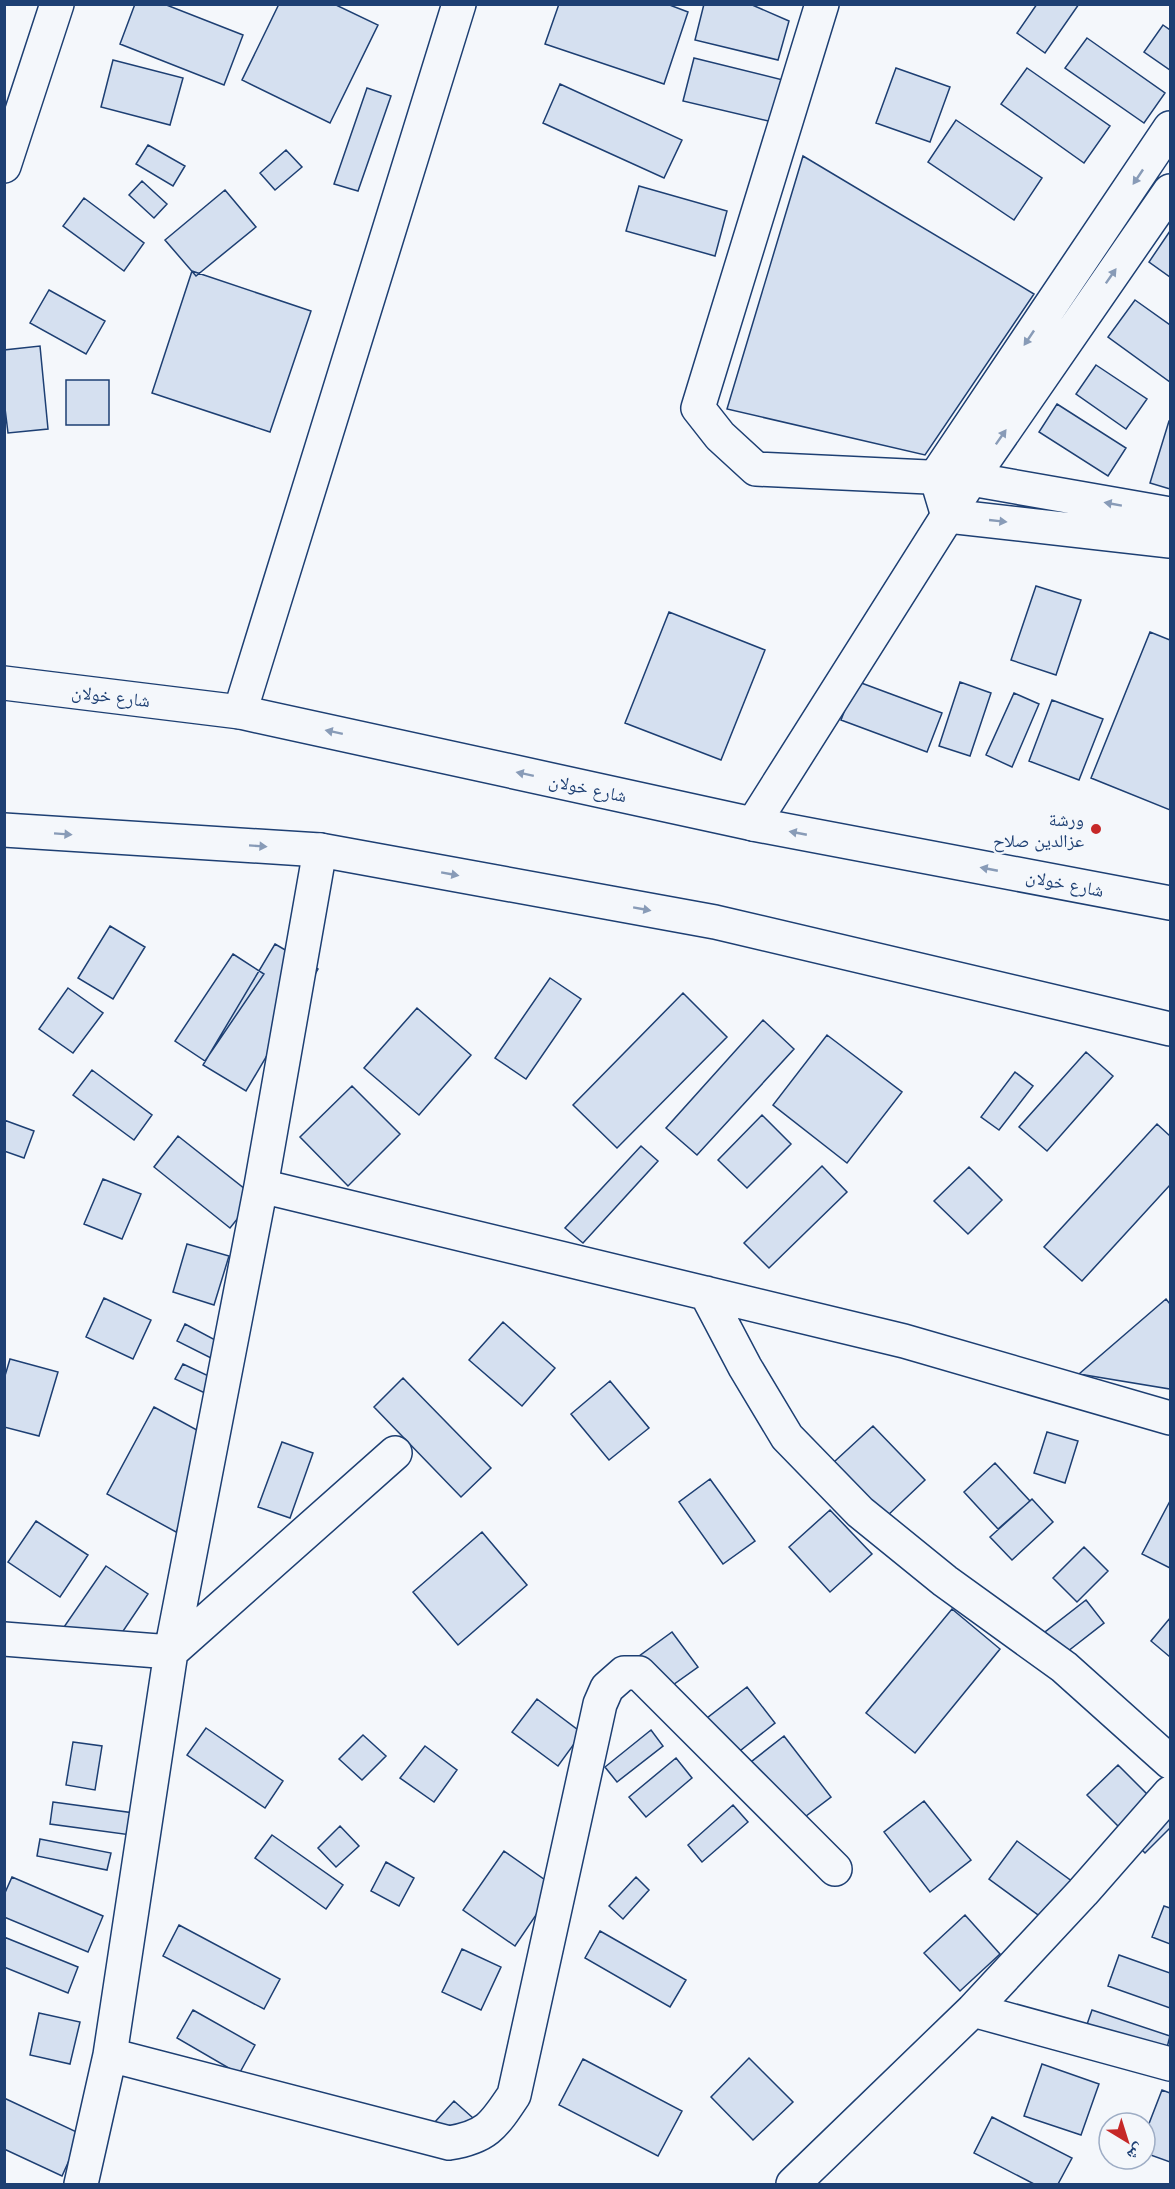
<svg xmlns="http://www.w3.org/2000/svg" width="1175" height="2189" viewBox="0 0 1175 2189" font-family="'PT Sans','Noto Naskh Arabic',sans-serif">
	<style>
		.building { fill: #d5e0f0; stroke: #1d3f73; stroke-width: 1.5 }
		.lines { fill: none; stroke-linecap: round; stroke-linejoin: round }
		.minor-casing { stroke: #1d3f73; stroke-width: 36 }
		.tertiary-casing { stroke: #1d3f73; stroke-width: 36 }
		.primary-casing { stroke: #1d3f73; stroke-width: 36 }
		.minor { stroke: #f4f7fb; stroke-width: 33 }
		.tertiary { stroke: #f4f7fb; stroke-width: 33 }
		.primary { stroke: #f4f7fb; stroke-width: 33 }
		.oneway { fill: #889bb7 }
		.poi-dot { fill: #c62828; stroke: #f4f7fb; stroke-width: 2 }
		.labels { text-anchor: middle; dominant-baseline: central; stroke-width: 4.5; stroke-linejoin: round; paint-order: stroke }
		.street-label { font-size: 18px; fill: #1d3f73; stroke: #f4f7fb }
		.poi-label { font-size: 18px; fill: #1d3f73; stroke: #f4f7fb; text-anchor: end }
	</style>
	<rect width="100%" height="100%" fill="#f4f7fb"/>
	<path class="building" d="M135,4H164L243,35L224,85L120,44Z
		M279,4H334L378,25L330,123L242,80Z
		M559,4H667L688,12L664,84L545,44Z
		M704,4H750L789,21L778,60L695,40Z
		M1037,4H1079L1045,53L1017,33Z
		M1163,25L1170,30V70L1144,52Z
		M1087,38L1165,93L1144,123L1065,68Z
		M694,58L791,82L781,124L683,101Z
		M113,60L183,78L170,125L101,107Z
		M896,68L950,87L930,142L876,123Z
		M1027,68L1110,126L1084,163L1001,104Z
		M560,84L682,140L664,178L543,123Z
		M367,88L391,96L358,191L334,184Z
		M956,120L1042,178L1014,220L928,162Z
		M148,145L185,166L173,186L136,164Z
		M286,150L302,167L275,190L260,173Z
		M803,156L1034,294L925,455L727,409Z
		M142,181L167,204L154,218L129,195Z
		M639,186L727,211L715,256L626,231Z
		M225,190L256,227L196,276L165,240Z
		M84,198L144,243L124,271L63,226Z
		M1170,231V277L1149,262Z
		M192,271L311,311L270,432L152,393Z
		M49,290L105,321L86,354L30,323Z
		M1135,300L1170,325V382L1108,337Z
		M40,346L48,429L8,433L4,400V350Z
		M1096,365L1147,399L1126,429L1076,394Z
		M66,380H109V425H66Z
		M1057,404L1126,448L1108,476L1039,432Z
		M1169,421H1170V489L1150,483Z
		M1036,586L1081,600L1056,675L1011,660Z
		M669,612L765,650L721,760L625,723Z
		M1150,632L1170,640V810L1091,778Z
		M856,681L942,713L927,752L841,720Z
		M960,682L991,693L970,756L939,746Z
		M1014,693L1039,704L1012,767L986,755Z
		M1052,700L1103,719L1079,780L1029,761Z
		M110,926L145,947L113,999L78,978Z
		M275,944L318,969L246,1091L203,1065Z
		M233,954L264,974L205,1061L175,1041Z
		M550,978L581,999L526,1079L495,1058Z
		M68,988L103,1013L73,1053L39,1029Z
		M683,993L727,1037L617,1148L573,1105Z
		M417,1008L471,1055L419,1115L364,1068Z
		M763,1020L794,1049L697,1155L666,1128Z
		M827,1035L902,1092L847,1163L773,1105Z
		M1086,1052L1113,1076L1047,1151L1019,1127Z
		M92,1070L152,1115L134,1140L73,1095Z
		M1015,1072L1033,1086L999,1130L981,1117Z
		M352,1086L400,1134L348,1186L300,1137Z
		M762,1115L791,1144L747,1188L718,1160Z
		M4,1120L34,1131L24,1158L4,1151Z
		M1157,1124L1170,1136V1185L1082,1281L1044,1247Z
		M178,1136L255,1197L230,1228L154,1167Z
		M641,1146L658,1161L583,1243L565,1228Z
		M822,1166L847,1192L769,1268L744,1243Z
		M969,1167L1002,1200L968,1234L934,1201Z
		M103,1179L141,1194L122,1239L84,1224Z
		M187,1244L229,1256L214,1305L173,1292Z
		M104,1298L151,1320L133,1359L86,1337Z
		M1166,1299L1170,1304V1389L1079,1374Z
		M503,1322L555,1368L522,1406L469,1360Z
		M185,1324L219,1342L211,1358L177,1341Z
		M10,1359L58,1372L39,1436L4,1427V1379Z
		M183,1364L215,1379L207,1394L175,1379Z
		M403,1378L491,1468L461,1497L374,1407Z
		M610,1381L649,1428L609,1460L571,1414Z
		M154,1407L223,1444L176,1532L107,1494Z
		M873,1426L925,1480L886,1517L834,1462Z
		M1047,1432L1078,1441L1065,1483L1034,1473Z
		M282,1442L313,1453L290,1518L258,1507Z
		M995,1463L1030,1501L998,1529L964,1492Z
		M710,1479L755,1541L723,1564L679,1502Z
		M1032,1499L1053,1522L1012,1560L990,1537Z
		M1170,1501V1568L1142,1554Z
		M830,1510L872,1554L830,1592L789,1547Z
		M36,1521L88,1555L60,1597L8,1562Z
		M482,1532L527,1585L458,1645L413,1592Z
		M1084,1547L1108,1571L1077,1602L1053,1578Z
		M106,1566L148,1594L107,1655L64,1627Z
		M1086,1600L1104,1623L1063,1655L1045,1632Z
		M952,1609L1000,1649L915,1753L866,1713Z
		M1170,1618V1657L1151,1641Z
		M672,1632L698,1667L656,1697L631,1662Z
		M747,1687L775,1723L726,1762L698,1725Z
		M537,1699L582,1733L558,1766L512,1732Z
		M206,1728L283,1781L265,1808L187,1755Z
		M651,1730L663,1746L617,1782L605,1767Z
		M363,1735L386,1756L362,1780L339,1759Z
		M784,1736L831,1797L789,1829L742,1769Z
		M73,1742L102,1746L95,1790L66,1785Z
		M425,1746L457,1770L434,1802L400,1778Z
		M676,1758L692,1778L646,1817L629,1797Z
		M1118,1765L1170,1817V1828L1145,1853L1087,1795Z
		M924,1801L971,1860L930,1892L884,1832Z
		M53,1802L134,1813L131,1835L50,1824Z
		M733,1805L748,1822L702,1862L688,1845Z
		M340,1826L359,1846L336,1867L318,1848Z
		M272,1835L343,1885L326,1909L255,1858Z
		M40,1839L111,1853L107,1870L37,1856Z
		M1017,1841L1088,1893L1060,1931L989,1879Z
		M504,1851L555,1887L515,1946L463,1910Z
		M386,1862L414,1878L399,1906L371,1891Z
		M12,1877L103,1916L88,1952L4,1917V1895Z
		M636,1877L649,1890L623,1919L609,1906Z
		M1164,1906L1170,1908V1944L1152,1937Z
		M965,1915L1000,1954L960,1991L924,1953Z
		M179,1925L280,1979L264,2009L163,1956Z
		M600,1931L686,1980L670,2007L585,1958Z
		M4,1937L78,1967L68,1993L4,1967Z
		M462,1949L501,1967L481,2010L442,1992Z
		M1119,1955L1170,1973V2008L1108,1986Z
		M193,2010L255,2045L239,2074L177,2038Z
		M1092,2010L1170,2036L1163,2063L1083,2036Z
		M39,2013L80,2022L70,2064L30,2055Z
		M749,2058L793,2102L753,2140L711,2097Z
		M583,2059L682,2111L658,2156L559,2105Z
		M1042,2064L1099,2084L1081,2135L1024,2116Z
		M1162,2090L1170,2093V2162L1145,2153V2134Z
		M4,2098L81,2134L62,2176L4,2149Z
		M454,2101L482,2126L451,2160L424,2134Z
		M992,2117L1072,2158L1058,2184H1034L974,2153Z"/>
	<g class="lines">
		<g class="minor-casing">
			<path id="minor" d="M4,166L57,4
				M240,712L459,4
				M753,824L971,479L756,469L720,436L698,408L822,4
				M261,1186L904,1341L1170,1418
				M706,1293L745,1367L787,1437L860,1512L945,1581L1064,1667L1170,1762
				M4,1639L171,1652L110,2055L81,2184
				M171,1652L261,1186L320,850
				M171,1652L395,1453
				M973,2010L1170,2064
				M110,2055L449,2143C487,2137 494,2125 514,2095L600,1704L607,1688L624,1673H639L835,1869
				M793,2184L973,2010L1083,1892L1170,1793"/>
		</g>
		<g class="tertiary-casing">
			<path id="tertiary" d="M1170,128L936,476L948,516L1170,541
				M1170,191L971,479L1170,514"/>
		</g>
		<g class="primary-casing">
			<path id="primary" d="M4,683L240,712L753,824L1170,903
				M4,830L320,850L715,922L1170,1029"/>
		</g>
		<use href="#minor" class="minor"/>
		<use href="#tertiary" class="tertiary"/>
		<use href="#primary" class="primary"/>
	</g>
	<defs><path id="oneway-solid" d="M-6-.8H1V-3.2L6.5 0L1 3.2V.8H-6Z" transform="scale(1.5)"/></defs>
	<g class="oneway">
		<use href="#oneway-solid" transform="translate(1138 177) rotate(124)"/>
		<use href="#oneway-solid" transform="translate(1111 276) rotate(-55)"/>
		<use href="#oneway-solid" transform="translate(1029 338) rotate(124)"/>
		<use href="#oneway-solid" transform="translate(1001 437) rotate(-55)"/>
		<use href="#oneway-solid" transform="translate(1113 504) rotate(-170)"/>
		<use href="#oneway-solid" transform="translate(998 521) rotate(6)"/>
		<use href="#oneway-solid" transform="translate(334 732) rotate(-168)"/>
		<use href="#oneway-solid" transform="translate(525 774) rotate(-168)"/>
		<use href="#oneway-solid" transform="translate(798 833) rotate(-169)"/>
		<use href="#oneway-solid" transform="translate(63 834) rotate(4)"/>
		<use href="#oneway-solid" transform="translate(258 846) rotate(4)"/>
		<use href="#oneway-solid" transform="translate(989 869) rotate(-169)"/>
		<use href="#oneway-solid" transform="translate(450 874) rotate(10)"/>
		<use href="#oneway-solid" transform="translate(642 909) rotate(10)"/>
	</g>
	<circle class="poi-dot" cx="1096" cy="829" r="6"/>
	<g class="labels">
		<g class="street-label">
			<text transform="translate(111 696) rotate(7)">شارع خولان</text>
			<text transform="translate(588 788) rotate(12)">شارع خولان</text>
			<text transform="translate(1065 883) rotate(11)">شارع خولان</text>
		</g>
		<g class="poi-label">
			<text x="1084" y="819">ورشة<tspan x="1084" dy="21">عزالدين صلاح</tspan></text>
		</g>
	</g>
	<rect width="1175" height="2189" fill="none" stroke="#1d3f73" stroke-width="12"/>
	<g transform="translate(1127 2141) rotate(142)"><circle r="28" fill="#f4f7fb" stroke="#9eadc5" stroke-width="1.5"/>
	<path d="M0-4.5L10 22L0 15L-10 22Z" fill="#c62828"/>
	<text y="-9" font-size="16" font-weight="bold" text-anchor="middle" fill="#1d3f73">ش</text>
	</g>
</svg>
